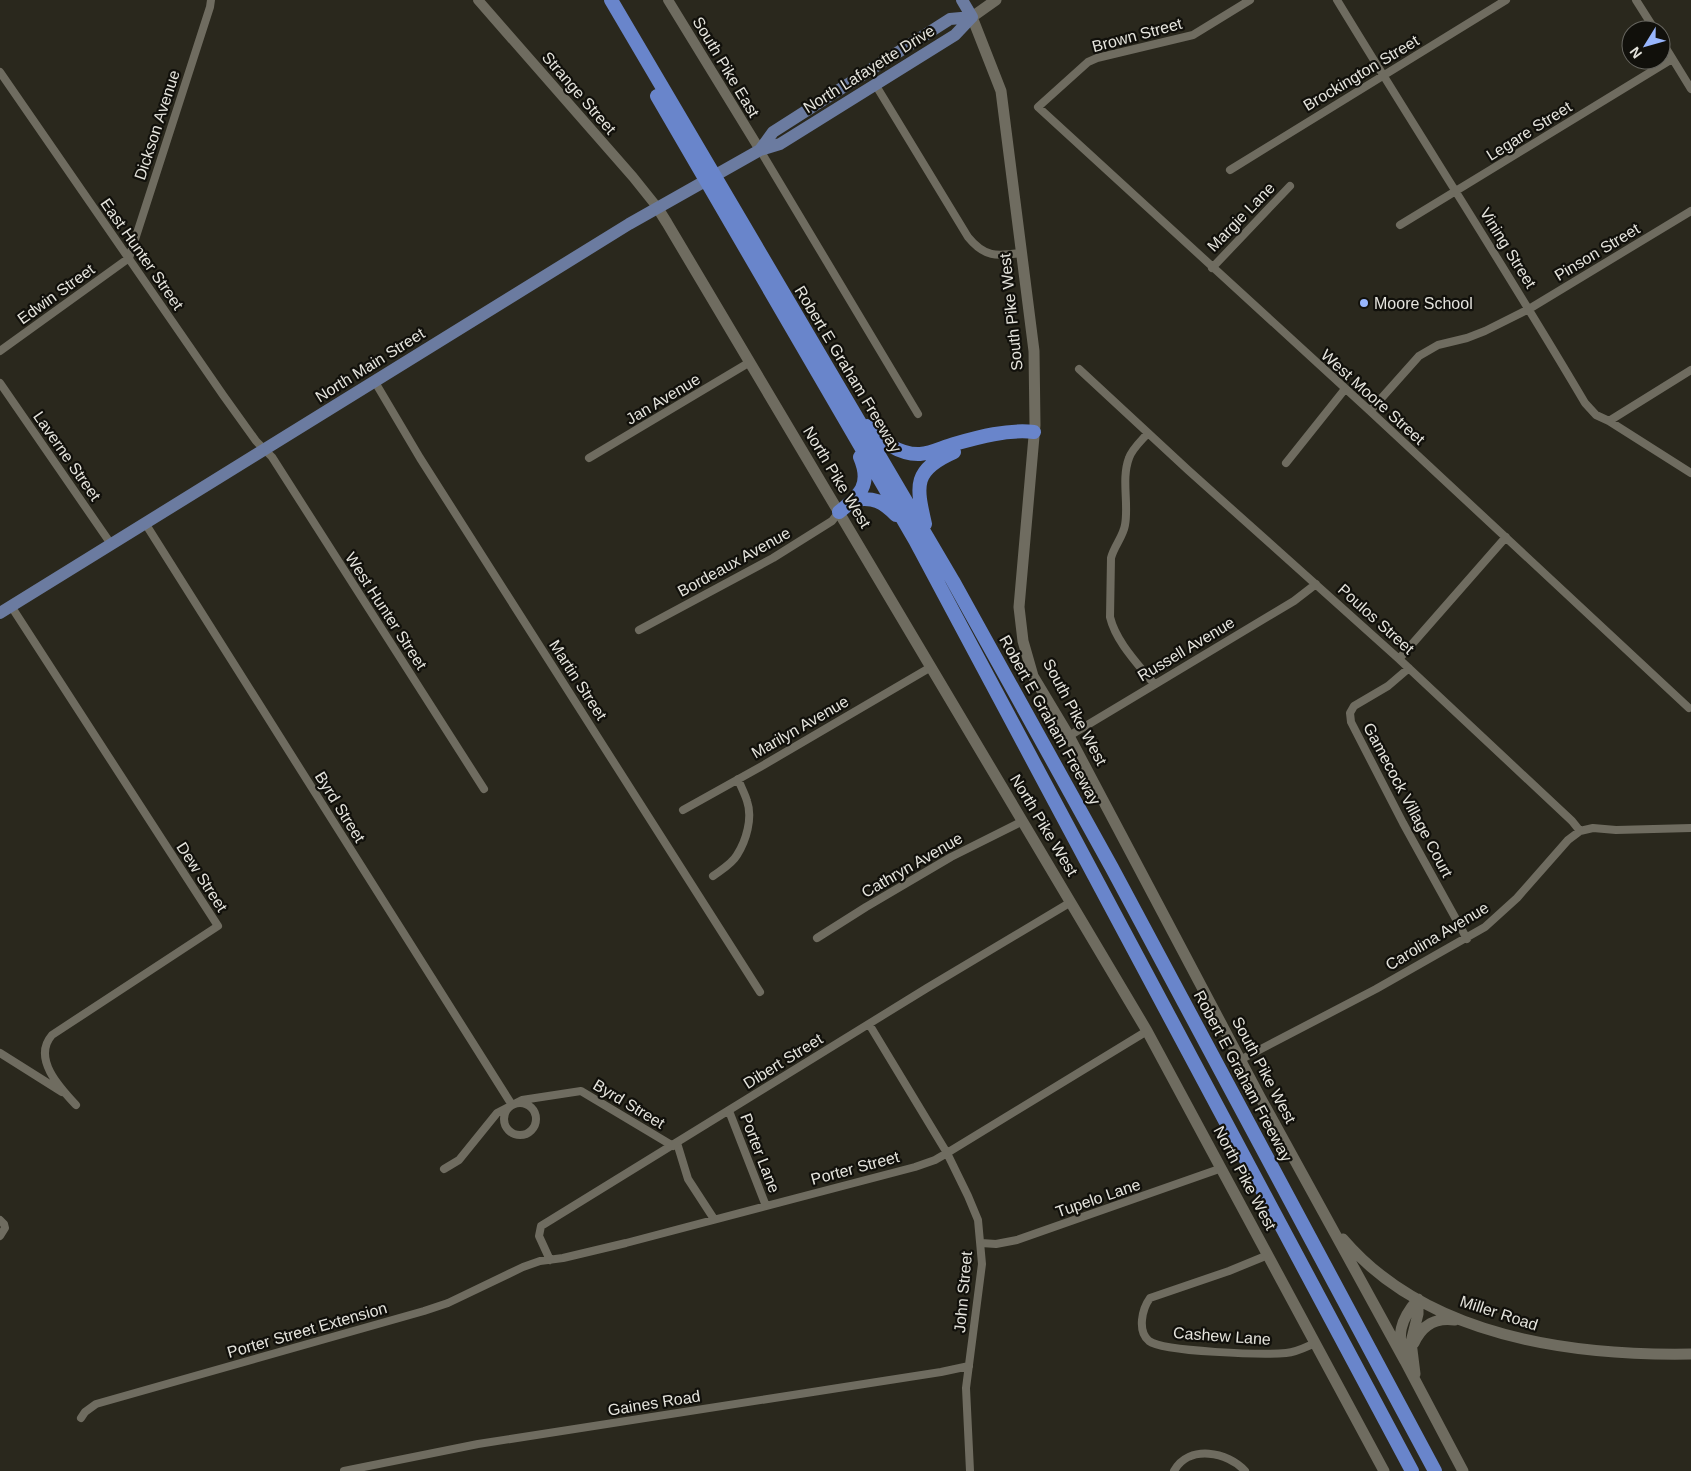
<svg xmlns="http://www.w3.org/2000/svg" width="1691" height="1471" viewBox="0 0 1691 1471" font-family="Helvetica,sans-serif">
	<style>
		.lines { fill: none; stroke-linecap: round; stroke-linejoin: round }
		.minor { stroke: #6f6c60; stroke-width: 8 }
		.tertiary { stroke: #6f6c60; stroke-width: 10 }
		.secondary { stroke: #6f6c60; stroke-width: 11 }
		.primary { stroke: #6b7ba0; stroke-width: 12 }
		.motorway { stroke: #6985cb; stroke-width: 14 }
		.poi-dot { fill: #98b6fd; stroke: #11100b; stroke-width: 2 }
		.labels { text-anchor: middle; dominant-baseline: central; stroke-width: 4.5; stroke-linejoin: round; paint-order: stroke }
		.street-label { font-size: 16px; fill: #e5e4dd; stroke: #11100b }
		.poi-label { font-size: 16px; fill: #e5e4dd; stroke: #11100b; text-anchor: start }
	</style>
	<rect width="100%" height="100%" fill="#2a281d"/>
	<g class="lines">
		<path class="minor" d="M1250,0L1193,35L1097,58L1088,62L1038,107L1370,411L1689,708
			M1337,0C1419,135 1505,267 1585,403L1596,415L1609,421L1691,473
			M1636,0L1655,30
			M1661,40L1691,89
			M0,72L223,395L256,441L272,457L484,789
			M875,84L968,237C985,258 997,256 1021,253
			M760,150L918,414
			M1230,170L1506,0
			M1400,225L1672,59
			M1212,268L1290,186
			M0,351L129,258L210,7L211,0
			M1079,369L1188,470L1399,659L1572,821L1580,831
			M375,382L420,458L760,992
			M0,383L111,544
			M1370,411L1419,356L1438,345L1467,338L1485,331L1529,309L1691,211
			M1609,421L1691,370
			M1148,433C1141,441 1132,449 1129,458C1121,479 1129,504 1125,525C1123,537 1114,546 1111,558L1110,617C1116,642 1138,664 1154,684
			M589,458L750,362
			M1286,463L1345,389
			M145,523L512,1105
			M11,606L218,926L52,1035C32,1058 59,1087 76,1105
			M639,630L773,558L832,521L839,512
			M1399,659L1506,537
			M1409,668L1388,686L1354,706L1350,713L1351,722L1403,823L1467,939
			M1069,736L1294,601L1316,584
			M683,810L762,766L931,667
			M713,876C721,870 732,864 737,855C746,841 753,818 747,801C745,794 741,787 738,779
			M817,938L866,907L951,857L1023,821
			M869,1024L947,1153L968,1196L978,1220L982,1264L966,1388L970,1471
			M0,1053L62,1092
			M1240,1060L1376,989L1485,927L1517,898L1568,840L1580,831L1593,828L1616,830L1691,828
			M504 1119a16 16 0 1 1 32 0a16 16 0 1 1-32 0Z
			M729,1111L766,1206
			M677,1143L688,1179L714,1219
			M444,1169L459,1160L497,1113L522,1100L581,1091L673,1146
			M0,1220L4,1224L5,1228L0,1236
			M981,1243L996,1244L1017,1240L1222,1168
			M1268,1255L1229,1271L1150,1298C1142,1309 1137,1331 1149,1341C1163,1352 1265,1355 1286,1353C1297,1352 1306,1347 1315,1343
			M550,1260L539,1236L541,1226L927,988L1071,902
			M81,1418L85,1412L96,1404L424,1311L448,1303L523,1267L540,1261L563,1258L626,1243L915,1167L935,1160L947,1153L1147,1031
			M344,1471L478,1444L941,1372L969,1366
			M1174,1471C1189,1444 1228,1452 1245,1471"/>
		<path class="tertiary" d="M478,0L633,177L657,207
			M668,0L760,150"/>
		<path class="secondary" d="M996,0L972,17L1001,91L1034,351L1035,425L1019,607L1023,641L1033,676L1069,736L1260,1097L1405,1361
			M657,207L667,223L1147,1031L1384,1471
			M1343,1239C1427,1337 1570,1356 1691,1354
			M1418,1299C1400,1320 1396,1335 1405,1361L1463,1471
			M1414,1343C1422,1325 1436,1317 1455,1320
			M1415,1374L1411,1342L1418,1314V1299"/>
		<path class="primary" d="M962,0L972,17
			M760,150L773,132L950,19L972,17
			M0,613L629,224L760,150L780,144L955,35L972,17"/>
		<path class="motorway" d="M611,0L953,581L1112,868L1435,1471
			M657,96L915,540L1412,1471
			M867,426C880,441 900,455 920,454C932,453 943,447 954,444C979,437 1008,429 1034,432
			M854,500C874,497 882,501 896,515
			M839,512C860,495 872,485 860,457
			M925,524C916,485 913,470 954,452"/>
	</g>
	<circle class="poi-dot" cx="1364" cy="303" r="5"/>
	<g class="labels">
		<g class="street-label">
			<text transform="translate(1137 35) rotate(-15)">Brown Street</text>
			<text transform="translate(726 67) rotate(59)">South Pike East</text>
			<text transform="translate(869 69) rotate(-32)">North Lafayette Drive</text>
			<text transform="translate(1361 73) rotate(-31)">Brockington Street</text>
			<text transform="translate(579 93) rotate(49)">Strange Street</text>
			<text transform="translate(157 125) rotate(-72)">Dickson Avenue</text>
			<text transform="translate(1529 131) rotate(-32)">Legare Street</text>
			<text transform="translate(1241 217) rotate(-46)">Margie Lane</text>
			<text transform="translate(1508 248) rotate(58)">Vining Street</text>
			<text transform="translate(1597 252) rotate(-31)">Pinson Street</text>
			<text transform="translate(142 254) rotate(55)">East Hunter Street</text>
			<text transform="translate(56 294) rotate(-36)">Edwin Street</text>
			<text transform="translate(1011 312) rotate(-96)">South Pike West</text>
			<text transform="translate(370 365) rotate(-32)">North Main Street</text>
			<text transform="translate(848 369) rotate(59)">Robert E Graham Freeway</text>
			<text transform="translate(1373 397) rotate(42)">West Moore Street</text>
			<text transform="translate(663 399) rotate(-31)">Jan Avenue</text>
			<text transform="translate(67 456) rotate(55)">Laverne Street</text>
			<text transform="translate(837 477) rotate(59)">North Pike West</text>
			<text transform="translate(734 562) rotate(-29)">Bordeaux Avenue</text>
			<text transform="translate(386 611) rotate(57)">West Hunter Street</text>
			<text transform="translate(1376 619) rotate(42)">Poulos Street</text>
			<text transform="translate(1186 649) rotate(-31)">Russell Avenue</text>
			<text transform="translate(578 680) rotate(57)">Martin Street</text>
			<text transform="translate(1075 712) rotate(62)">South Pike West</text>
			<text transform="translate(1050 720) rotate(61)">Robert E Graham Freeway</text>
			<text transform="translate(800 727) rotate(-30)">Marilyn Avenue</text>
			<text transform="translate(1408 800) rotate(62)">Gamecock Village Court</text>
			<text transform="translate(340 807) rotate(58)">Byrd Street</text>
			<text transform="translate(1044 825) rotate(59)">North Pike West</text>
			<text transform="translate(912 865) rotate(-30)">Cathryn Avenue</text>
			<text transform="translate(202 877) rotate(57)">Dew Street</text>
			<text transform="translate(1437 936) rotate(-31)">Carolina Avenue</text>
			<text transform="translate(783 1061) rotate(-32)">Dibert Street</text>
			<text transform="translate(1264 1070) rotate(62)">South Pike West</text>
			<text transform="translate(1243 1076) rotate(62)">Robert E Graham Freeway</text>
			<text transform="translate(629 1104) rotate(31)">Byrd Street</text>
			<text transform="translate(760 1153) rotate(69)">Porter Lane</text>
			<text transform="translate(855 1168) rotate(-15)">Porter Street</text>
			<text transform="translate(1245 1178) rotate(62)">North Pike West</text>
			<text transform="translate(1098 1198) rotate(-19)">Tupelo Lane</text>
			<text transform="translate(963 1292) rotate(-85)">John Street</text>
			<text transform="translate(1499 1313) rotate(18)">Miller Road</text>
			<text transform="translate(307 1330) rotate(-16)">Porter Street Extension</text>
			<text transform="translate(1222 1336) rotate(4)">Cashew Lane</text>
			<text transform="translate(654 1403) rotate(-9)">Gaines Road</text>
		</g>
		<g class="poi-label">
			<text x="1374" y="303">Moore School</text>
		</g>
	</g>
	<g transform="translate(1646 45) rotate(233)"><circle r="24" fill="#11100b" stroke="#66655f"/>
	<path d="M0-4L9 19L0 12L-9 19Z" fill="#98b6fd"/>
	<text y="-8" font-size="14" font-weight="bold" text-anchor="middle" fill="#e5e4dd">N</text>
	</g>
</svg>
